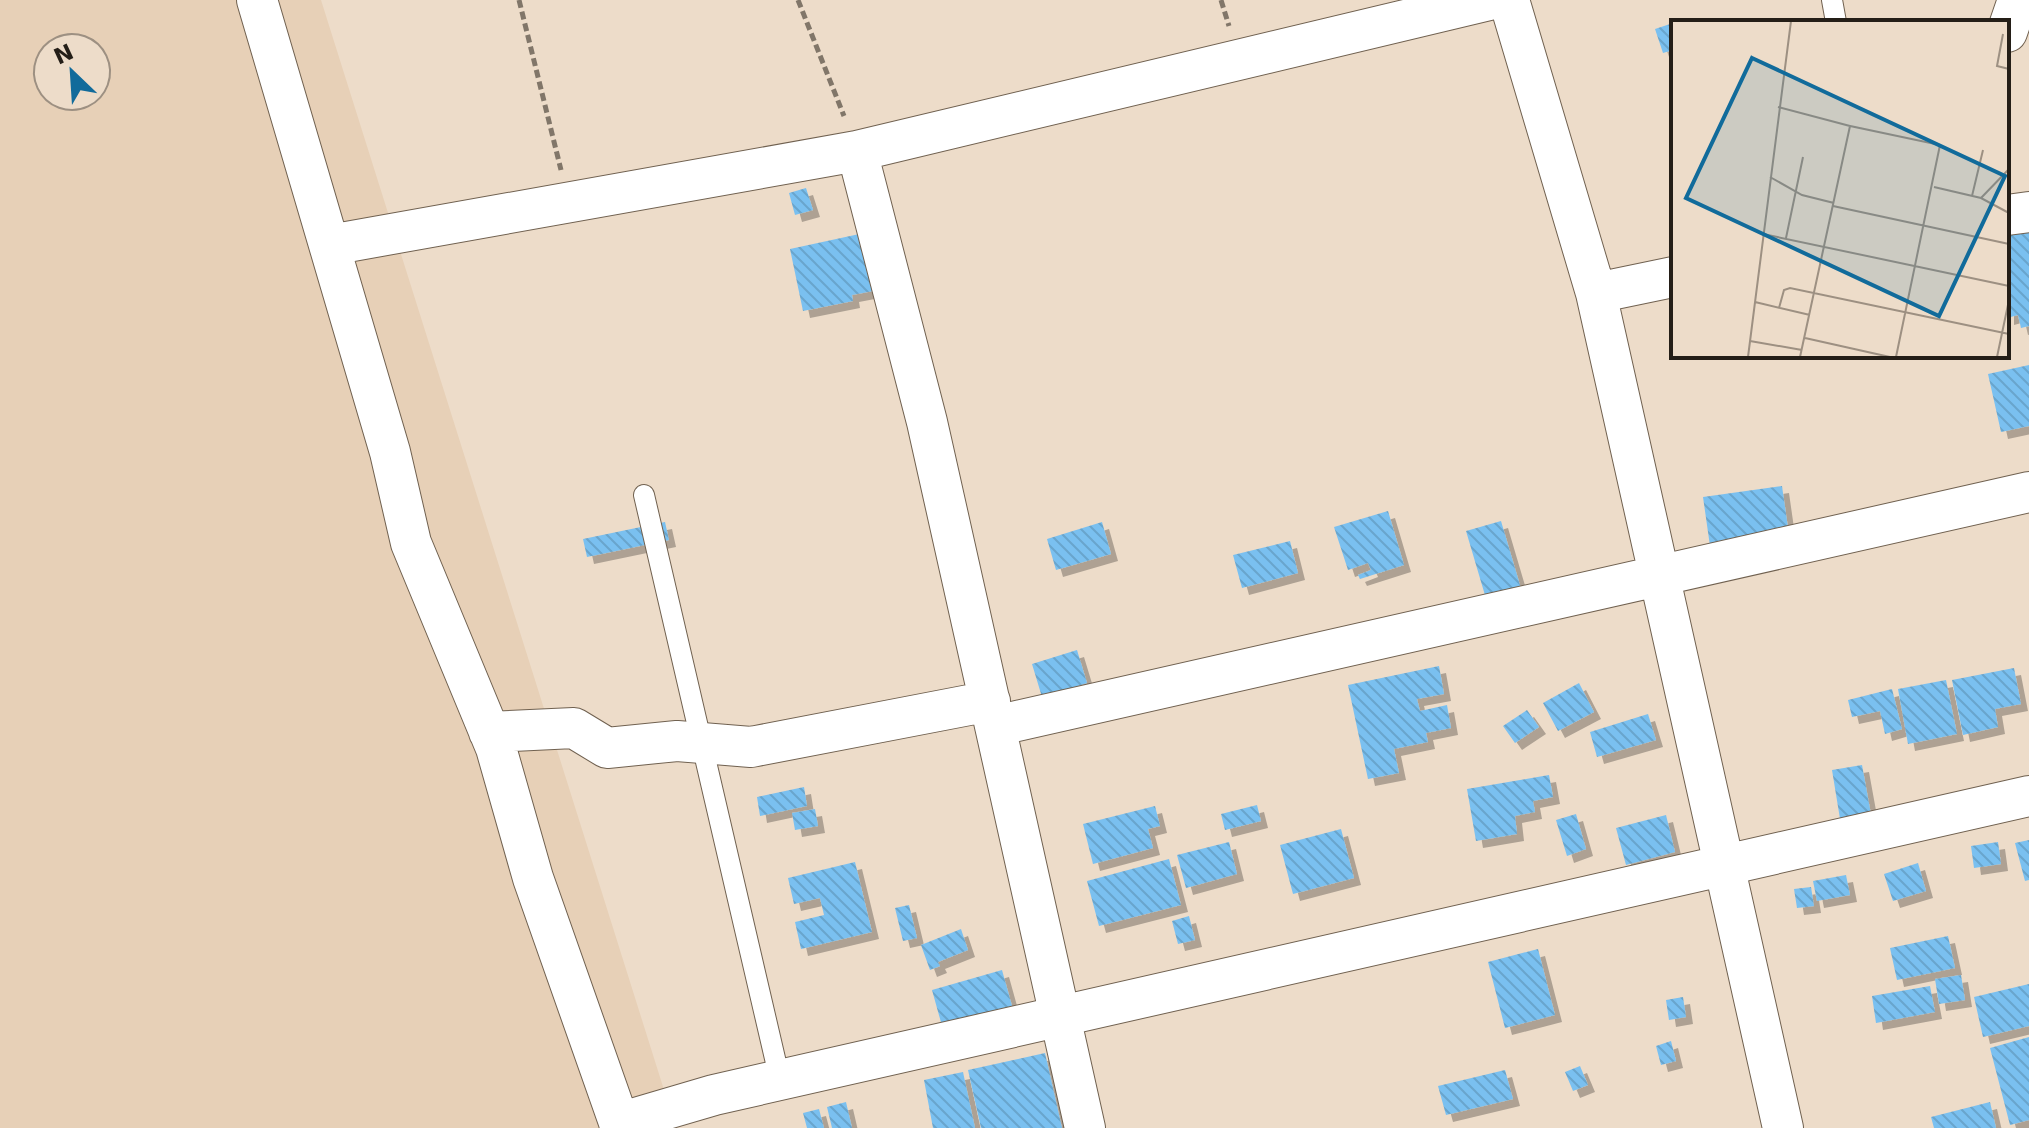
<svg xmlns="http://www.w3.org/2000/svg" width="2029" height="1128" viewBox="0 0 2029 1128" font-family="'DejaVu Sans',sans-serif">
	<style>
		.built { fill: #e7d0b7; fill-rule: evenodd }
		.building { fill: url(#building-back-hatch); filter: url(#shadow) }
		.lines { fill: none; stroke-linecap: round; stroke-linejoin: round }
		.service-casing { stroke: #706150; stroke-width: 22 }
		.minor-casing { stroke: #706150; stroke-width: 42 }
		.path { stroke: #817669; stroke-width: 5; stroke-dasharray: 8 4; stroke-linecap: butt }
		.service { stroke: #fff; stroke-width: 20 }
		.minor { stroke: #fff; stroke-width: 40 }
		.inset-road { fill: none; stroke: #9d9082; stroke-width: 2 }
		.view { fill: #116b9b; fill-opacity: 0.15; stroke: #116b9b; stroke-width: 4 }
		.inset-edge { fill: none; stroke: #241e17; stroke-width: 4 }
	</style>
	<defs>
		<pattern id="building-back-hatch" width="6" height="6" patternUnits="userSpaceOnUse" patternTransform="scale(2)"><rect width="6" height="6" fill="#7ac0f0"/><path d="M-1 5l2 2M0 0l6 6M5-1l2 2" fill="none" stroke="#69a5cd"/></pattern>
		<filter id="shadow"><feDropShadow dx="7" dy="7" stdDeviation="0" flood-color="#0004"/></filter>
	</defs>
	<rect width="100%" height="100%" fill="#eddcc9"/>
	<path class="built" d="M0,0H321L676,1128H0ZM48,48H96V96H48Z"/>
	<path class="building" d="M1673,23V50L1663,53L1655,29Z
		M806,188L813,210L795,215L789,193Z
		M2029,231V326L2021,328L2018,315L2007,318V236Z
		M864,233L889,288L852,295L853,301L803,311L790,249Z
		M2029,365V426L2001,432L1988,374Z
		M1782,486L1789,535L1710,546L1703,497Z
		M1388,511L1404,565L1360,579L1358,575L1371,570L1368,563L1348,570L1334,527Z
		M1501,521L1522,592L1487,602L1466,531Z
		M665,522L669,540L587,557L583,539Z
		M1102,522L1111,554L1056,570L1047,539Z
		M1290,541L1298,573L1242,588L1233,555Z
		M1077,650L1087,683L1042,697L1032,664Z
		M1439,666L1444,694L1417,699L1420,711L1447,705L1451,728L1426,733L1428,742L1394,749L1399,773L1368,779L1348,685Z
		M2014,668L2021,704L1995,709L1998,727L1963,735L1952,680Z
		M1946,680L1957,734L1908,744L1898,689Z
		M1579,683L1594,712L1558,731L1543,703Z
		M1892,689L1902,729L1885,734L1880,711L1852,717L1848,700Z
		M1527,710L1539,727L1515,743L1503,726Z
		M1648,714L1656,740L1597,757L1590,732Z
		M1862,765L1872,820L1841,825L1832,770Z
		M1549,775L1553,797L1533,801L1535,812L1515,816L1517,834L1476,841L1467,789Z
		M804,787L807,806L760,816L757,797Z
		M1257,805L1261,821L1225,830L1221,814Z
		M1155,806L1160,826L1148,829L1153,848L1093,864L1083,824Z
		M815,809L818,826L795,830L792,813Z
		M1576,814L1586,849L1567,856L1556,820Z
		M1666,815L1675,852L1626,865L1616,828Z
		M1341,829L1354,878L1293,894L1280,845Z
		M2029,840V880L2025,881L2015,843Z
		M1229,842L1237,874L1186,888L1177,855Z
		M1998,842L2001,864L1974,868L1971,846Z
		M1169,859L1181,905L1099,926L1087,881Z
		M855,862L872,932L801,949L795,922L824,915L820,898L794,904L788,878Z
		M1918,863L1926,891L1893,901L1884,874Z
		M1846,875L1850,895L1817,901L1813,881Z
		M1811,887L1814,906L1797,908L1794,889Z
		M909,905L917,938L903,941L895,908Z
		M1189,916L1195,940L1178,944L1172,921Z
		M961,929L968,950L938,962L940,966L930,970L921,945Z
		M1948,936L1955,968L1897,980L1890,948Z
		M1538,949L1555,1015L1505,1028L1488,962Z
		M1002,970L1012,1006L942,1026L932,990Z
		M1961,975L1965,1000L1939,1004L1935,979Z
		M2029,984V1026L1983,1037L1974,997Z
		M1930,986L1935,1012L1876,1023L1872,996Z
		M1683,997L1686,1017L1669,1020L1666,1000Z
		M2029,1037V1120L2010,1125L1990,1048Z
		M1671,1041L1676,1061L1661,1065L1656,1046Z
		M1045,1053L1062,1128H981L968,1070Z
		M1580,1066L1588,1085L1573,1091L1565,1072Z
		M1505,1070L1513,1099L1446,1115L1438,1086Z
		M963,1072L975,1128H933L924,1080Z
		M846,1102L852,1128H832L827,1107Z
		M1990,1102L1996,1128H1934L1931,1117Z
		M819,1109L824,1128H807L803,1113Z"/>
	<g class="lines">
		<g class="service-casing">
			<path id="service" d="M1832,0L1836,22
				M644,495L780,1080"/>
		</g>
		<g class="minor-casing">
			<path id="minor" d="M257,0L390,452L411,543L496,748L533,878L621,1128
				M1509,0L1596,293L1783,1128
				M2007,32L2018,0
				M2007,215L2029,212
				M330,245L857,151
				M1596,293L1673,277
				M995,726L2029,492
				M489,732L574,728L607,748L677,741L751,747L990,701
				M619,1123L714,1095L2029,796
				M1085,1128L927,422L857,151L1489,0"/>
		</g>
		<path class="path" d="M519,0L561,170
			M798,0L844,116
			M1221,0L1229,26"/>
		<use href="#service" class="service"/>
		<use href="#minor" class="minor"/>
	</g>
	<g transform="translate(1671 20)">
		<rect width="338" height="338" fill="#eddcc9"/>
		<path class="inset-road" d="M332,14L326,46L338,49M107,87L179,106M99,157L131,175L163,183M263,167L310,178L338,193M301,176L312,130M310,178L338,149M162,186L338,224M92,214L338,266M115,218L132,137M84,282L139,295M108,288L113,270L119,268L338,314M134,318L219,337M79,321L131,330M77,337L120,1M129,337L179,106L269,125L225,337M326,337L338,280"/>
		<path class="view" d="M81,38L334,156L268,296L15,178Z"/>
		<rect width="338" height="338" class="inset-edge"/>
	</g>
	<g transform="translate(72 72) rotate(335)"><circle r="38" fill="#eddcc9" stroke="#9d9082" stroke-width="2"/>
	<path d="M0-6L14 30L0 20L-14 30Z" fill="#116b9b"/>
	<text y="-12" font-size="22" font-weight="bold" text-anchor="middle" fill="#241e17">N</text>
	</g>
</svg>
